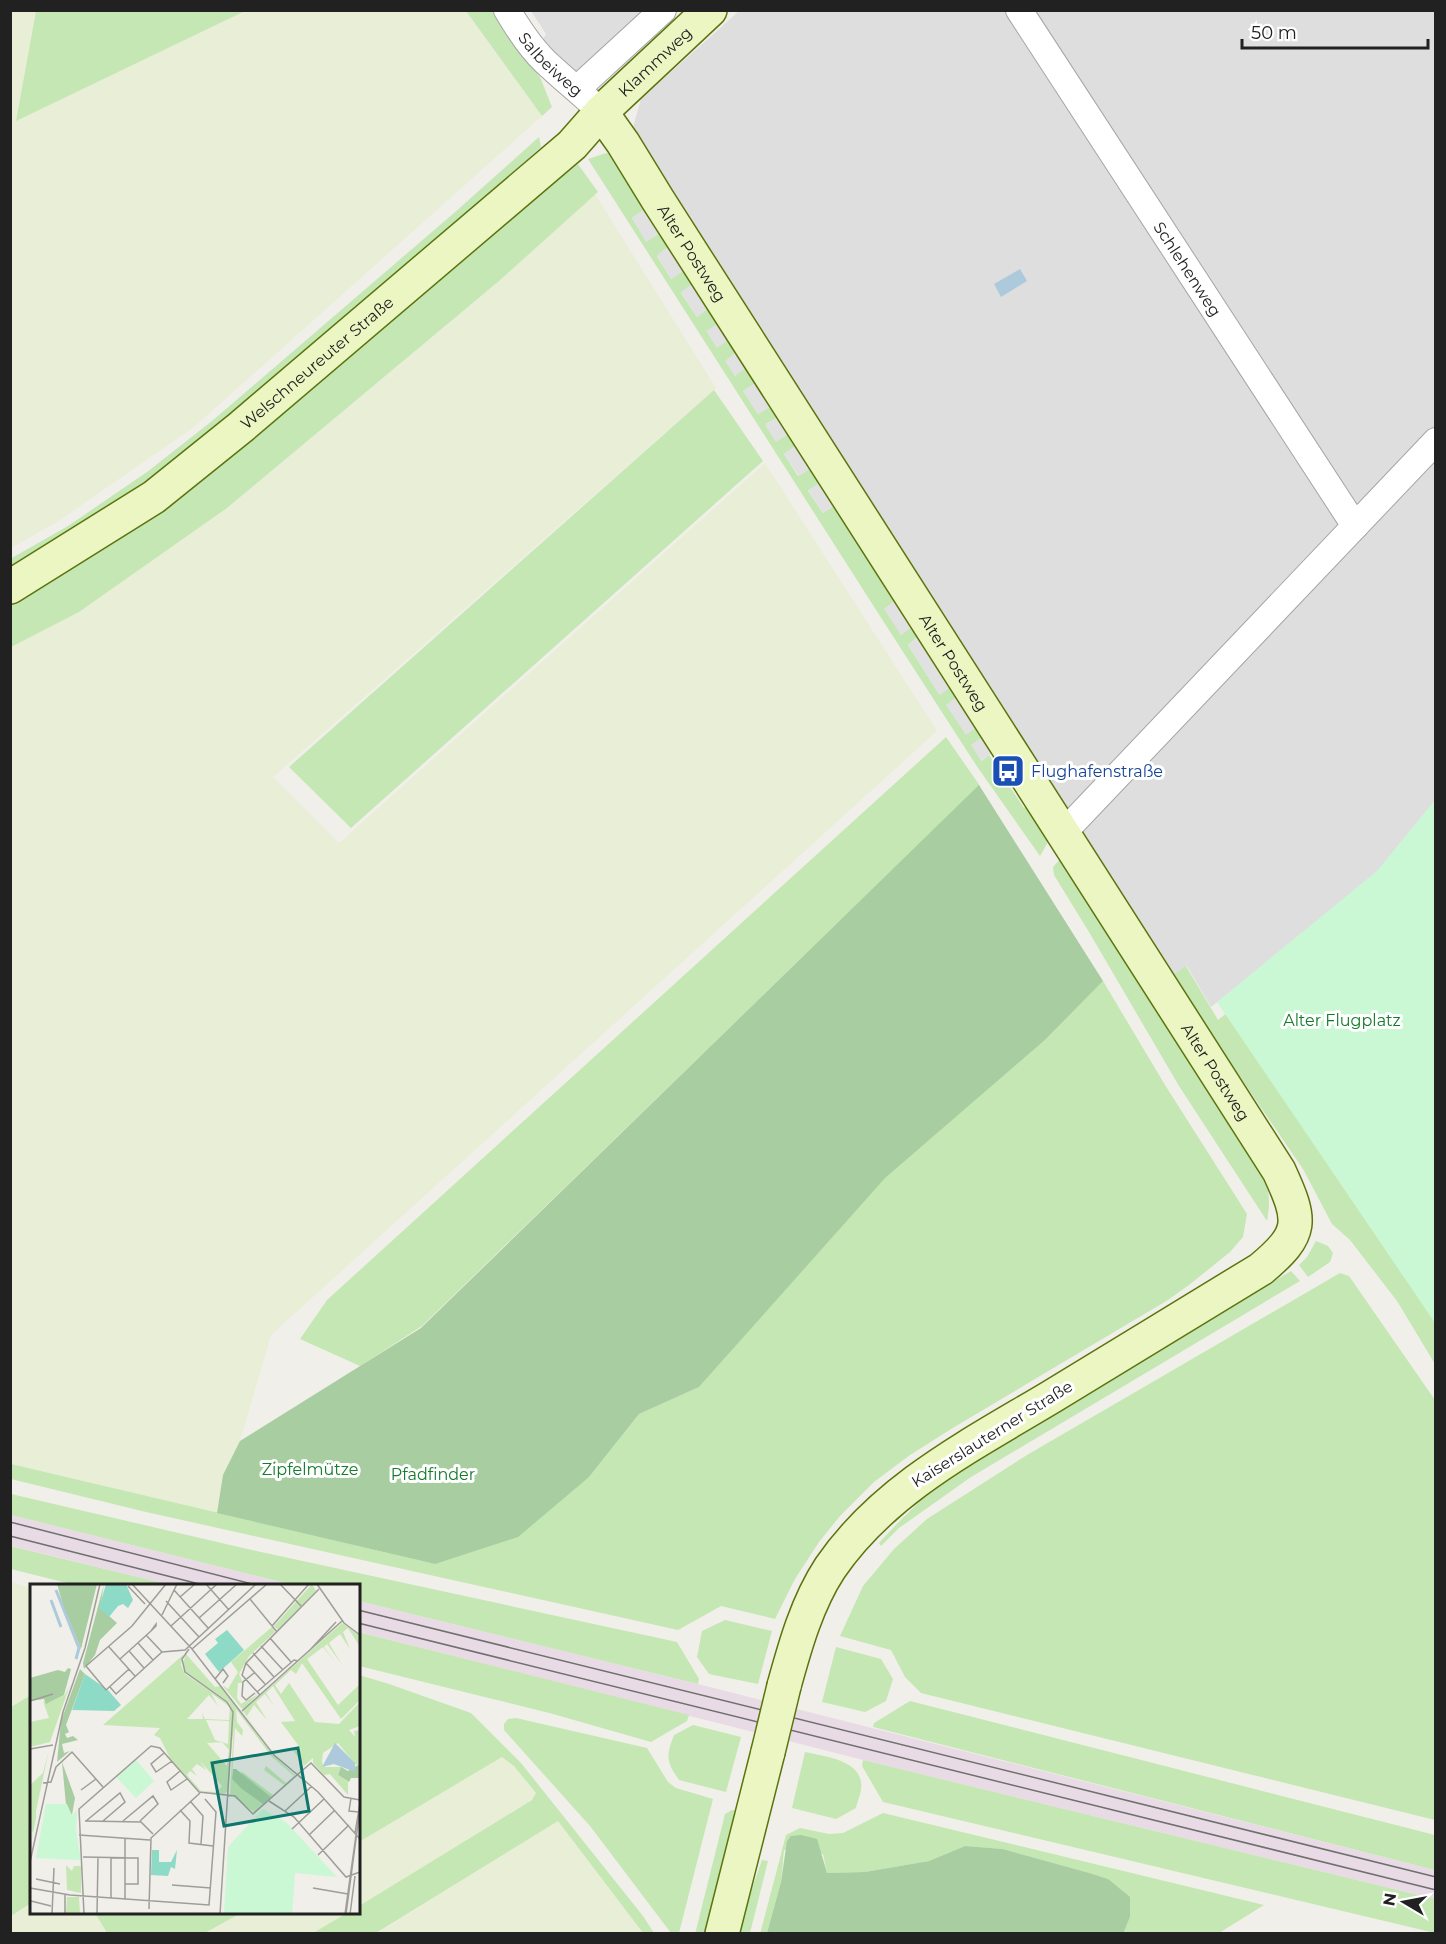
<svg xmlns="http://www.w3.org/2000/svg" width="1446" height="1944" viewBox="0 0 1446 1944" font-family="Montserrat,sans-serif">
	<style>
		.residential { fill: #dfdede }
		.industrial { fill: #e9dbe5 }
		.farmland { fill: #e9eed6 }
		.grass { fill: #c5e7b3 }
		.forest { fill: #a7cda0 }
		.park { fill: #caf7d4 }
		.parking { fill: #e1e1e1 }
		.water { fill: #accadb }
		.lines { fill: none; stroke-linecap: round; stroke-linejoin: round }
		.minor-casing { stroke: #a5a5a5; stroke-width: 28 }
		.secondary-casing { stroke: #5b740d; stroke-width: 36 }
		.minor { stroke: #fff; stroke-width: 26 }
		.secondary { stroke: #ecf6c2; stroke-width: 33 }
		.tram { stroke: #6f6f6f; stroke-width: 1.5 }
		.secondary-bridge-casing { stroke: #5b740d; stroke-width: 36; stroke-linecap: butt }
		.secondary-bridge { stroke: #ecf6c2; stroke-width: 33 }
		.labels { text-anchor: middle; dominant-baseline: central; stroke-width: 6; stroke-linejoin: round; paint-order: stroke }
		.street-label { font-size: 16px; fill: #212121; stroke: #fff }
		.transit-label { font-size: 16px; fill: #164399; stroke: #fff; text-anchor: start }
		.park-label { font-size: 16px; fill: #147b2a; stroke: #fff }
		.inset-river { fill: none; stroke: #accadb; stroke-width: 3 }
		.inset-road { fill: none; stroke: #9e9d99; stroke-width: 1.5 }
		.view { fill: #0f766e; fill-opacity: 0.15; stroke: #0f766e; stroke-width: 3 }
		.inset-edge { fill: none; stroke: #212121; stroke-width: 3 }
	</style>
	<rect width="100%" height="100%" fill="#f1efe9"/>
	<path class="residential" d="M531,11H645L577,73L569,72L542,41L546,34Z
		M739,11H1435V807L1378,874L1211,1007L1187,966L1171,976L633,127L641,99Z"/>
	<path class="industrial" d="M11,1515L293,1585H171L11,1546Z
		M359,1601L698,1684L1435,1870V1899L863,1760L359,1632Z"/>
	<path class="farmland" d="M11,11H36L16,120L245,11H466L542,116L194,427L57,522L11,548Z
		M595,194L716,388L273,777L339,843L765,463L937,731L271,1335L240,1441L223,1476L217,1513L11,1464V647L79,612L227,508L499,281Z
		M10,1582L32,1588L31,1695L11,1707Z
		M502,1757L514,1766L536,1793L533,1799L359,1906V1842Z
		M558,1821L643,1933L376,1934L549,1826Z
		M31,1903L32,1912L95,1913L107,1933H11L10,1916Z
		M241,1913H347L313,1933L205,1934Z"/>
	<path class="grass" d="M36,11V10L245,11L16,121Z
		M466,11H492L513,45L540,77L552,107L542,116Z
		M539,137L541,147L460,220L217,429L150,482L11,570L10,559L68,526L147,472L212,421L454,213Z
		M606,153L611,154L649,206L632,218L646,241L664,230L673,243L657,256L671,279L688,267L697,280L681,293L697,317L712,305L741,349L734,376L751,364L761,380L743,391L758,414L776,403L783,414L766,424L794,431L801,442L784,454L798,476L816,465L825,479L808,491L823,513L840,502L894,589L900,635L916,624L922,633L908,645L939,694L954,684L965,734L980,725L986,734L982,761L989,755L1024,808L1031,803L1052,835L1040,856L976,765L887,627L588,159Z
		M578,164L598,192L499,281L227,508L79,612L11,647V602L491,228L539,196Z
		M714,390L763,461L351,828L289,767Z
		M946,737L980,786L894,868L422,1326L360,1366L300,1339L327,1300Z
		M1435,826V1364L1397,1301L1350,1240L1332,1224L1303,1169L1171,976L1186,966L1218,1020L1369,900Z
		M1062,857L1258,1158C1267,1183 1272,1195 1267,1221L1179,1086L1089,932L1054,875L1053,867Z
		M1103,981L1165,1085L1247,1214L1243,1237L1230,1252L1189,1285L1168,1300L956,1426L910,1455L874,1482L840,1516L819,1542L795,1579L775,1619L721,1606L678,1630L146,1512L11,1479V1464L435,1564L589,1477L639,1414L699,1387L883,1179L1045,1040Z
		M1316,1241L1328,1246L1333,1253L1330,1262L1308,1277L1299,1265L1307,1257Z
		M1291,1271L1300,1281L971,1477L899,1528L881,1546L879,1543C905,1514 933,1488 966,1465Z
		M1340,1273L1349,1276L1435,1400V1820L921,1693L905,1677L891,1650L840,1636L863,1586L894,1549L927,1519L1027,1455Z
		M11,1494L243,1548L677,1642L699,1679L698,1684L359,1601L358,1586L293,1585L11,1515Z
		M10,1546L171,1585H75L11,1569Z
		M725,1620L772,1631L758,1684L709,1674L697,1657L702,1631Z
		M358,1632L689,1715L687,1721L651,1742L553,1714L359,1666Z
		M836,1647L881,1659L893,1679L886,1701L865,1712L822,1702Z
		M359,1675L389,1684L471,1713L521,1763L643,1916L654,1933H643L558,1821L376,1933H313L347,1913L358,1912L359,1906L532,1800L536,1793L514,1766L502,1757L359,1842Z
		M31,1695V1903L11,1916V1707Z
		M910,1701L1435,1835V1870L873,1727L874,1723Z
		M516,1718L647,1748L668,1782L676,1788L713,1799L679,1933H671L590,1826L504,1730V1724L508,1719Z
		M693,1725L741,1737L726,1792L679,1780C666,1762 666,1756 674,1735Z
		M805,1752C826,1757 865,1760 861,1790C860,1796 857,1802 856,1808L836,1819L792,1808Z
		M863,1760L1435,1899V1933L883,1802L862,1766Z
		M732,1810L738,1811L707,1933L695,1934L725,1814Z
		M883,1813L1264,1905L1219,1933H1123L1130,1917L1108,1879L1003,1849L965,1846L929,1861L865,1872L827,1873L823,1854L784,1850L781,1882L767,1933L760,1934L786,1835L800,1828L829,1834L843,1833Z
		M762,1860L768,1861L750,1933L736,1934Z
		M95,1913H241L205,1933H107Z"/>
	<path class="forest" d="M979,785L1103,981L1045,1040L885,1178L699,1387L639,1414L589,1477L518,1537L435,1564L217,1513L223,1475L240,1441L421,1328Z
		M801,1835L817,1839L827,1873L865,1872L929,1861L965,1846L1003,1849L1089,1873L1108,1879L1130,1897V1917L1123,1934L767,1933L781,1882L787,1841L791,1836Z"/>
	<path class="park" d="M1435,800V1323L1217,1002L1377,871Z"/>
	<path class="parking" d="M649,206L1005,744L981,761L971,745L986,734L980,725L966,735L946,705L960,694L954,684L940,695L908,645L922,633L916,624L901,635L884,609L899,597L839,502L823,513L808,490L825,479L816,465L799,476L784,454L801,442L794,431L776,442L765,425L783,414L775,403L758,414L743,391L761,380L751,364L735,376L725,361L740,349L732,337L717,348L706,331L722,321L712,305L697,317L681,292L696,281L688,268L671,279L657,255L672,244L664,231L646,242L632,218Z"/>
	<path class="water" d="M1020,269L1027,281L1001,297L994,284Z"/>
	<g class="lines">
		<g class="minor-casing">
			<g id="minor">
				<path id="s1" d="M507,10C519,30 533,52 551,67C567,82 585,96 601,112"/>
				<path id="s2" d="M1019,10L1355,526"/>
				<path d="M577,89L663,10"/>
				<path d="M1063,833L1436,441"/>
			</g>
		</g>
		<g class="secondary-casing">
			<g id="secondary">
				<path id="s3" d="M601,112L623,143L658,200L1279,1171C1302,1221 1304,1233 1261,1269C1191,1312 1121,1354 1051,1397C971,1445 884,1489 830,1568C807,1603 795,1646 784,1686"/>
				<path id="s4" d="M10,587L154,497L241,427L572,145L601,112L710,10"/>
				<path d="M722,1934L768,1752"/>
			</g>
		</g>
		<use href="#minor" class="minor"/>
		<use href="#secondary" class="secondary"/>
		<path class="tram" d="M10,1522L260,1586
			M10,1536L207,1586
			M358,1610L1436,1877
			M358,1623L1436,1890"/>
		<g class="secondary-bridge-casing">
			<path id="secondary-bridge" d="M768,1752L784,1686"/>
		</g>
		<use href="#secondary-bridge" class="secondary-bridge"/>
	</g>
	<defs>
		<g id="bus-square" transform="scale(1.725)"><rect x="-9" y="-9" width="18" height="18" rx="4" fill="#1a4fb4" stroke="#fff"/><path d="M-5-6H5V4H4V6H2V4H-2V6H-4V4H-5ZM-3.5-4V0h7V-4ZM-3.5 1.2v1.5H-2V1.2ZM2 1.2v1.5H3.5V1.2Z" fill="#fff"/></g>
	</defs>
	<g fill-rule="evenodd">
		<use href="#bus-square" x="1008" y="771"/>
	</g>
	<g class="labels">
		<g class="street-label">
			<text stroke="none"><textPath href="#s4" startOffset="834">Klammweg</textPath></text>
			<text stroke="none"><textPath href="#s1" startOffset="70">Salbeiweg</textPath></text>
			<text stroke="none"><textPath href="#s3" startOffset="168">Alter Postweg</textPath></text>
			<text stroke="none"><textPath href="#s2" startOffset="309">Schlehenweg</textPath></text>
			<text stroke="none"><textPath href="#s4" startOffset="381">Welschneureuter Straße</textPath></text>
			<text stroke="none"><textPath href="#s3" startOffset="654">Alter Postweg</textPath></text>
			<text stroke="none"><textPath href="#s3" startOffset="1140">Alter Postweg</textPath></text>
			<text transform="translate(992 1434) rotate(-32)">Kaiserslauterner Straße</text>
		</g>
		<g class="transit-label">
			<text x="1031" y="771">Flughafenstraße</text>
		</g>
		<g class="park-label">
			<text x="1342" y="1020">Alter Flugplatz</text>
			<text x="310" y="1469">Zipfelmütze</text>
			<text x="433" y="1474">Pfadfinder</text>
		</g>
	</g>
	<g transform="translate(30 1584)">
		<rect width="330" height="330" fill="#f1efe9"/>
		<path d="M282,0L286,7L248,46L244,42ZM312,39L330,52V63L318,44L313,48L320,65L310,50L305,54L330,90L305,54L299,59L312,81L297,60L294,63L306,79L293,63L277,75L308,121L330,100V116L311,135L272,79L266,90L261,86L245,101L251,110L259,99L285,138L309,140L330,118V142L319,146L325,153L324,147L330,146V180L326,181L308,159L293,169L292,177L293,183H311L308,191L318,198V211L300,190L294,191L283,179V174L267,188L274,181L262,165H271L251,138L265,137L243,102L236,109L244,122L235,110L226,118L237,136L224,121L217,132L250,177L213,127ZM242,43L245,48L219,72L209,90L213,99H208L207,114L211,120L228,110L213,126L192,101L198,105L208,88L201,78ZM156,70L185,103L191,102L243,171L266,192L225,229L200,210L204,139L198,207L194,210L168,207L140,174L130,154L124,151L130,144L73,141L153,71L151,81L155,90L199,120L204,134L199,118L155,88L153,79ZM181,109L200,123L199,136L175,135L172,129L173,135H157L179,111L188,122ZM206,125L241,172L264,192L256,199L236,182L234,186L254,201L243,211L211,187L213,193L241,213L234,220L202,195L205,144L212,152L213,146L207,138ZM176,136L199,137L198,160L185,156ZM192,158L199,166L197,182L177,159ZM170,177L192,202L187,208L171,207L157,191L160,187L167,192L162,185L167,180L176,186ZM40,101L20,158L0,163V138L19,134L13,117L18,119L35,111ZM19,166L6,227V234L0,266L3,248L0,246V201L13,189ZM36,281L42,287L44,282H51V309L37,306ZM37,313H49L50,330H36Z" fill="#c5e7b3" fill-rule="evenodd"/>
		<path d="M27,0H67L51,65L33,21ZM74,0L70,24L87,39L70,56L65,71L54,85L53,79ZM38,84L41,85L34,111L16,120L14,115L0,117V94L28,86L35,88ZM50,85L55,90L36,141L39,148L35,150L37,154L43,152L48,156L32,160L34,169L40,167L27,178L31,137ZM32,178L45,214L42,231L36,221ZM330,180L329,194H321L319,198L308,191L311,183L318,187ZM203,185H206L241,213L233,220L212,205L202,195Z" fill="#a7cda0"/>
		<path d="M106,176L124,197L106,214L86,193ZM16,220H37L42,232L47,226L46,247L51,276L6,274ZM233,225L256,238L307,293L265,289L262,330H194L198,263Z" fill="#caf7d4"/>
		<path d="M76,0H96L103,16L98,24L93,20L88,22L79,33L69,24ZM197,46L214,66L189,88L175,70L188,59L185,55ZM55,90L78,106L91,121L84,127L42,126ZM122,266H129V278H141L147,266L145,285L141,283L138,292L121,291Z" fill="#8ddac6"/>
		<path d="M305,159L325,179V188L304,180L292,183Z" fill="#accadb"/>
		<path class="inset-river" d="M26,6L49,64L46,75M21,16L31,43"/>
		<path class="inset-road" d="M102,0L162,65L244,171L288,208L330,255M176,0L199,26M250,0L271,22M287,0L314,39L330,51M98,2L115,20M144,6L179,45M150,13L165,0M220,15L247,48M136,17L169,53M132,31L147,0M169,34L207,0M141,42L187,0M242,42L279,0M116,51L132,68M240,54L261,78M108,59L123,76M231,62L253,86M79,63L105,92M159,65L152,75L155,88L197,118L203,128L190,330M162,65L237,0M99,67L114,84M279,67L306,38M223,69L244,93M90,75L121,47L126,42V40L121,47M216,79L235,100M99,85L76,106L56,82L102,42L136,0M224,89L213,98L212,112L216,116L225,109M185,95L193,85L198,92L193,99M80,103L86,110L132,68L155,66L226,0M227,108L264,76L268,77M230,111L212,91L216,79L289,5M0,117L23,110M212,127L312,37M33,128L55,64L70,0M0,165L23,161M134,169L121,180L126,188L142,177M150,187L137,198L141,206L157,195M267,191L281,179L314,213L330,216M13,199L21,198L26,183L42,168L73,203M51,206L66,195M321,214L319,227L329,228M160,217L173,232L171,260M239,217L264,233L316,293L330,288M150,226L160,237L159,259L183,262M255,227L282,202M55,237L111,238L123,250M56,237L90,209L95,218L73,237M93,237L123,212L128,220L110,237M262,245L294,215M325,249L330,219M49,251L120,256M279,251L304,227M288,271L319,241M53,273L108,274V300H95M0,278L33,128M6,295L30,300M142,301L181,304M0,304L40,311L179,321L186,228L175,215M283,304L318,310M81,314V273M95,315V255M1,317L21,322M119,325L121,254L170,209M22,330L24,284M35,330V311M54,330L49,225L121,162L130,164L169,208L205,212L223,230L267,191M67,330L68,273M315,330L326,251M316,330L330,225M320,330L325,292"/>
		<path class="view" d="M268,164L279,227L194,242L182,179Z"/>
		<rect width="330" height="330" class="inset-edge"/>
	</g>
	<rect width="1446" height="1944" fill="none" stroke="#212121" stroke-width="24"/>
	<g transform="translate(1404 1902) rotate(280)" stroke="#ffffff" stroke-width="4.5" paint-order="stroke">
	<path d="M0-4.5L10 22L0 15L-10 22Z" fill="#212121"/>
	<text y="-9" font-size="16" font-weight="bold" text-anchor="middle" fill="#212121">N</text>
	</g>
	<path d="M1242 39v9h186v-9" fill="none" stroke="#212121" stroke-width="3"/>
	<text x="1251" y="39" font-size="18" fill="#212121" stroke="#ffffff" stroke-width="4.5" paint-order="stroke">50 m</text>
</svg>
